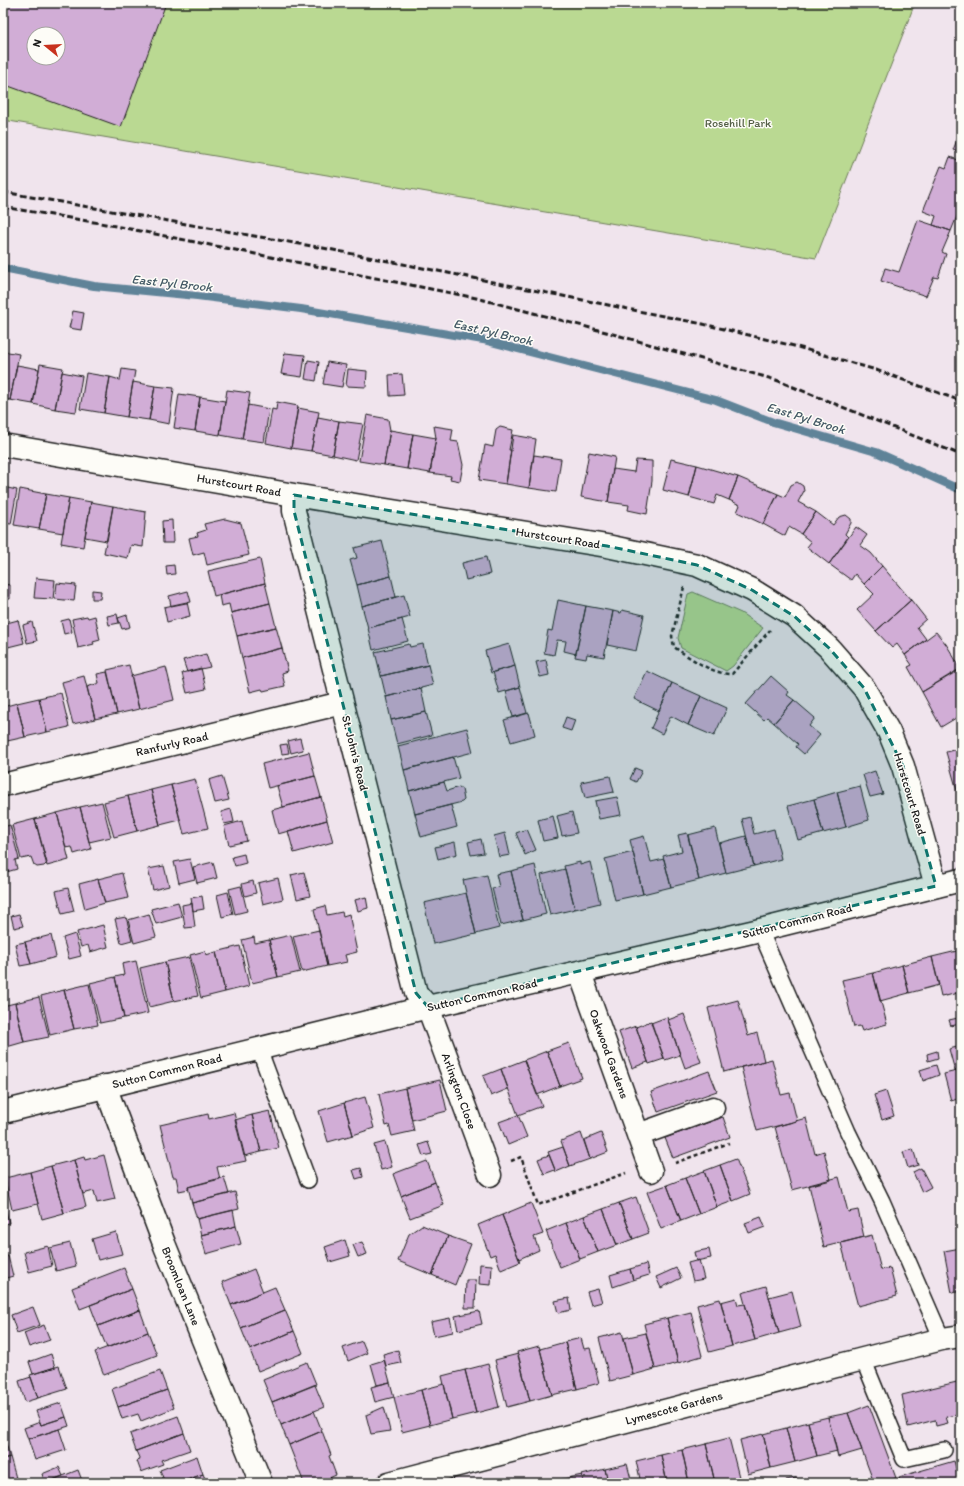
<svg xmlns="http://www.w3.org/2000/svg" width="964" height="1486" viewBox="0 0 964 1486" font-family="Itim,sans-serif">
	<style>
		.green { fill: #bad992; stroke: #6b7a57; fill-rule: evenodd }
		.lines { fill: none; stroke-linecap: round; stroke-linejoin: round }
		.stream { stroke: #5e8398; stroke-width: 8 }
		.building { fill: #d1add6; stroke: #1c1c1c; fill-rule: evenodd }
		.lane-casing { stroke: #1c1c1c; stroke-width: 18 }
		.street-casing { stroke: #1c1c1c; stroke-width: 25 }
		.secondary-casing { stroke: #1c1c1c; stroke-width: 25 }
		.path { stroke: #1c1c1c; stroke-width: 2.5; stroke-dasharray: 4 3; stroke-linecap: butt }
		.lane { stroke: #fdfcf7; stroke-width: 15 }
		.street { stroke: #fdfcf7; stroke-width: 22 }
		.secondary { stroke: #fdfcf7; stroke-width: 22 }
		.rail { stroke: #1c1c1c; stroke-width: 3; stroke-dasharray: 6 3; stroke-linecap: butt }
		.marked { fill: #0f766e; fill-opacity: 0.2; stroke: #0f766e; stroke-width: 3; stroke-dasharray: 8 5; stroke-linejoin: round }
		.labels { text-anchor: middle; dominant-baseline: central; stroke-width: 3; stroke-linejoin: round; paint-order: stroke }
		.park-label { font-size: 12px; fill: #535e45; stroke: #fdfcf7 }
		.street-label { font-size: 12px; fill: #1c1c1c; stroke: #fdfcf7 }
		.water-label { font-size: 13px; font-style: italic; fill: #425864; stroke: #fdfcf7 }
	</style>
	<rect width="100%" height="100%" fill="#f0e4ed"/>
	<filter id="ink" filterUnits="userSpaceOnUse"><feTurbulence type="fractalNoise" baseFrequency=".025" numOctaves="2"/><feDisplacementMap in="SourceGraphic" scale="8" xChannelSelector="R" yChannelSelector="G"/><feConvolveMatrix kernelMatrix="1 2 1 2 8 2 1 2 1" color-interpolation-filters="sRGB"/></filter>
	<g filter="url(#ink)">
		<path class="green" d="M3,3H915L816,258L3,120ZM34,34H58V58H34Z
			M693,592L741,613L763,628L733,666L726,671L681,648L678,638L688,594Z"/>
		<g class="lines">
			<path class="stream" d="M3,268L94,286L197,296L301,309L483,340L716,400L773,422L876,452L961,490"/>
		</g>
		<path class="building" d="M3,3H166L121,127L3,84ZM34,34H58V58H34Z
			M961,130V153L953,150Z
			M950,157L961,161V215L958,214L951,231L933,225L936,216L923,211L941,166L946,168Z
			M918,220L951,231L942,252L946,254L938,278L934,277L926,296L881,281L885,268L899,272Z
			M73,311L84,313L81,330L69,328Z
			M3,351L19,354L10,400L3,399Z
			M285,353L305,355L302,377L281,374Z
			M308,360L319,362L316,381L305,379Z
			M327,362L346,365L342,387L323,384Z
			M40,364L63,368L55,409L33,404Z
			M17,365L39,369L33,404L10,400Z
			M122,369L135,371L127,417L104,413L110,377L120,380Z
			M348,369L367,371L366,387L346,386Z
			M62,372L82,376L76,412L55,409Z
			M86,373L110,377L104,413L80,409Z
			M402,374L404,395L390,396L389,375Z
			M133,382L155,386L149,420L127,417Z
			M155,386L174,388L169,424L149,420Z
			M227,390L250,393L242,439L220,435Z
			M179,394L200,397L195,431L174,428Z
			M200,397L225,401L220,435L195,431Z
			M277,402L298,406L291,448L266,443L272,409L276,410Z
			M248,405L269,409L264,442L242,439Z
			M298,408L319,412L311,451L291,448Z
			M367,415L388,419L390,430L384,465L359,461Z
			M318,417L339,421L333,455L311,451Z
			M339,421L363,424L356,460L333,455Z
			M434,426L453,429L451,441L458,442L463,465L460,481L450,479L451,476L430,473L436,438Z
			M500,427L513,430L509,450H511L506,484L479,480L485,445L493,447L496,430Z
			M390,430L413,434L407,469L384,465Z
			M413,434L436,438L430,473L407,469Z
			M513,435L536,439L529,488L506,484Z
			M589,452L615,457L608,502L581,497Z
			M534,455L561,459L556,492L529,488Z
			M671,459L697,465L689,497L663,490Z
			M636,460L652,461V481L647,514L628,510L629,505L608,502L613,469L634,472Z
			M697,465L738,477L729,500L717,495L714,504L689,497Z
			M738,477L778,494L763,524L737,512L740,505L729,500Z
			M797,482L803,486L804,491L798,502L816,512L801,534L789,527L785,536L763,524L778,494L785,497L791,485Z
			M3,487L17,490L11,524L3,523Z
			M20,489L46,494L39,529L14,525Z
			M46,494L69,498L63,533L39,529Z
			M69,498L91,502L83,547L61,543Z
			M91,502L113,506L107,541L85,537Z
			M113,506L146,512L143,547L131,545L128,558L104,553Z
			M816,512L833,525L839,517L846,515L851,519V523L845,534L848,537L829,564L807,547L811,542L801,534Z
			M225,519L241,523L249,555L207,565L204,552L193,555L189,538L198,536L197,533L206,530L204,524Z
			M172,520L173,543H163L162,521Z
			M856,527L867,535L860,545L871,553L882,566L864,584L855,574L851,580L829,564Z
			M382,541L391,576L357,585L350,560L357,558L354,548Z
			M486,557L490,574L466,580L462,563Z
			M260,559L265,583L214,596L208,571Z
			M174,565L175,574L167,575L166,566Z
			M882,566L911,600L876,631L857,610L874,594L864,584Z
			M391,576L396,597L362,606L357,585Z
			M36,578L55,580L53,599L34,598Z
			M57,583L76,585L74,601L55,599Z
			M265,583L270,603L231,613L229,604L221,606L219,595Z
			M3,584L10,585V599H3Z
			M92,590L101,591L100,599H92Z
			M188,591L191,602L171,606L169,596Z
			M404,595L410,617L368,628L362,606Z
			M558,600L586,606L576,654L564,651L566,641L557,640L554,655L544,653L548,630L552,631Z
			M911,600L926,619L917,627L926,639L905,655L897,644L892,648L876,631Z
			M187,602L190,616L167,622L164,607Z
			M270,603L276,627L237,636L231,613Z
			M586,606L613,611L604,657L587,654L586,659L575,657Z
			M622,610L644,615L636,651L607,645L613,611L621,613Z
			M117,614L119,623L109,625L107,616Z
			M127,615L130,627L122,629L118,618Z
			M87,616L88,618L95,616L100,640L93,642L94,644L78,648L72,619Z
			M69,619L72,632L64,634L61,621Z
			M402,619L408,641L373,650L368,628Z
			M18,620L24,643L4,648L3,624Z
			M32,622L37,641L27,643L23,625Z
			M276,627L282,648L242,658L237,636Z
			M936,632L946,644L961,669L922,692L908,667L912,665L905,655Z
			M409,644L410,647L423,644L428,665L381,676L375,652Z
			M509,644L515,666L491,673L485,651Z
			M282,648L288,671L282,673L285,686L263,691L262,689L250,692L242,658Z
			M206,654L210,667L187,672L183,660Z
			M546,660L549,675L540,677L536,662Z
			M129,665L139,709L117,714L107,670Z
			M428,665L433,685L386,697L381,676Z
			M515,666L520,687L499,693L493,672Z
			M166,667L174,700L139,709L131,676Z
			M201,668L206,689L187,693L182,673Z
			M961,668V715L941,727L922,692Z
			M647,671L672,683L659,711L634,699Z
			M107,672L117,714L95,719L87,687L99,683L97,674Z
			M84,676L95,719L73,724L62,682Z
			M771,676L789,692L787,695L794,700L774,723L767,717L764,720L746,704Z
			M672,683L701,696L688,725L671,716L662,734L651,728Z
			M520,687L527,713L513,717L506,691Z
			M421,688L426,712L391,720L386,697Z
			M61,693L69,727L47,732L39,698Z
			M701,696L727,708L714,736L688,725Z
			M39,698L47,732L25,737L17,703Z
			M794,700L815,718L809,726L820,735L804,754L796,747L798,744L774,723Z
			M17,703L25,737L3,742V707Z
			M426,712L432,735L397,744L391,720Z
			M529,713L535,735L511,742L504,720Z
			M566,717L575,720L571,731L562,728Z
			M467,728L473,752L404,770L398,746Z
			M300,738L303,750L291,753L288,741Z
			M287,744L289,753L282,754L280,745Z
			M961,748V793L958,794L946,752Z
			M309,752L315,776L268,788L262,764Z
			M453,757L459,778L409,791L404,770Z
			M635,768L642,771L636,782L630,779Z
			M875,771L883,794L870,797L863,775Z
			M222,776L229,800L215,803L209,780Z
			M315,776L321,797L283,807L277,786Z
			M610,776L614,792L585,798L581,782Z
			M195,779L208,828L184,834L171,785Z
			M444,782L447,791L459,787L462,789L464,800L462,802L415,814L409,791Z
			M171,785L180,820L160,825L151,790Z
			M860,786L869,820L846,827L837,792Z
			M151,790L160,825L137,831L128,796Z
			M837,792L846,827L823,833L814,799Z
			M128,796L137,831L114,837L104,802Z
			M321,797L327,820L278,834L272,810Z
			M617,797L621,815L599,819L595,801Z
			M814,799L823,833L798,840L788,806Z
			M102,802L111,837L89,842L80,807Z
			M451,805L457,827L421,837L415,814Z
			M80,807L91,849L74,854L72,847L66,848L57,813Z
			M231,809L234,822L224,824L221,812Z
			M572,812L577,833L562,836L557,816Z
			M57,813L69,860L47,866L35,819Z
			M553,816L558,838L543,841L538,820Z
			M750,817L754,834L774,829L781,859L754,866L742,819Z
			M35,819L47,863L44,866L37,867L34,865L31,857L21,859L12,825Z
			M327,820L333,842L294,853L288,831Z
			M242,821L247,841L229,845L224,826Z
			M10,825L19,859L15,860L17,869L3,873V827Z
			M715,828L726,873L699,880L688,835Z
			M527,829L536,850L525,855L516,833Z
			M505,833L510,855L499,857L494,836Z
			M687,833L699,880L671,887L663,856L682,851L678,835Z
			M644,836L651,862L664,859L671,887L643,894L630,840Z
			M746,836L754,866L726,873L719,843Z
			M481,839L484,853L471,855L468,842Z
			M455,842L457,854L438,859L435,847Z
			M633,852L643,894L615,900L605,859Z
			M244,854L246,863L235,866L232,857Z
			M190,859L195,879L179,883L174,862Z
			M213,862L217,878L197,883L193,867Z
			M580,862V865L590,862L600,903L575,909L564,866Z
			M535,865L546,914L523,920L511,871Z
			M164,866L169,886L153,890L148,869Z
			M565,869L575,909L550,915L541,875Z
			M511,871L523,920L501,925L492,888L499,887L496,874Z
			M304,872L310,896L297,899L291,875Z
			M122,873L128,898L105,903L98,879Z
			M487,875L499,928L476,934L463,880Z
			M278,878L283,899L263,904L258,883Z
			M98,879L105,903L85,909L79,884Z
			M253,881L256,893L245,896L242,884Z
			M241,886L247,911L235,914L229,889Z
			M68,888L74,911L62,914L56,891Z
			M228,892L233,914L222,917L217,895Z
			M466,893L476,934L433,944L424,903Z
			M202,896L204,909L193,911L191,898Z
			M366,897L368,908L358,911L355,900Z
			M178,902L182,917L156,924L151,909Z
			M192,903L195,927L185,928L182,905Z
			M325,906L327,915L342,912L343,916L349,914L357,952L345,955L347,962L327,966L314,909Z
			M19,914L23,926L14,928L11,916Z
			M149,914L156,937L134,943L128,920Z
			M126,917L132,940L121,943L115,919Z
			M103,925L108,947L90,952L88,945L81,947L77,932Z
			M319,930L327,966L302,972L293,936Z
			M75,934L81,956L69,959L63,938Z
			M51,935L56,957L31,964L25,942Z
			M291,935L300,972L278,977L269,940Z
			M254,937L255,943L269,940L278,977L252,983L242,940Z
			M25,942L31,964L20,966L15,944Z
			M240,946L249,986L225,992L216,952Z
			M961,950V992L946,996V995L941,996L932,957Z
			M205,951L206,955L216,952L225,992L201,998L190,955Z
			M189,957L198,996L174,1001L165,962Z
			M932,957L939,985L909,993L902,965Z
			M3,959L6,970L3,971Z
			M136,961L148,1013L124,1018L115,977L124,975L122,964Z
			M165,962L174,1001L149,1007L140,968Z
			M902,965L909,993L880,1001L873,973Z
			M873,973L887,1024L862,1031L860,1026L854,1027L842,980Z
			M115,977L124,1018L100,1023L90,983Z
			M89,984L98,1025L74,1029L64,990Z
			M64,990L74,1029L50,1035L41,996Z
			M39,997L49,1037L24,1042L15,1003Z
			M738,1000L748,1036L757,1033L764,1061L724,1072L708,1008Z
			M15,1003L24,1042L3,1048V1006Z
			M684,1014L701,1062L685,1068L668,1020Z
			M667,1017L680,1055L665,1060L651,1023Z
			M958,1018L960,1024L951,1026L949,1020Z
			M651,1021L664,1059L649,1064L636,1027Z
			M636,1026L648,1062L632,1068L619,1032Z
			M569,1043L582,1078L560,1086L547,1051Z
			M961,1046V1070L955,1071L949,1049Z
			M547,1051L560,1086L537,1095L524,1060Z
			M937,1051L938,1058L928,1061L927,1054Z
			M772,1059L781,1095L790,1093L797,1121L757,1131L741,1067Z
			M524,1060L542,1106L518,1115L501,1069Z
			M936,1065L939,1075L923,1081L920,1070Z
			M501,1069L508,1089L491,1096L483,1076Z
			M961,1070V1098L951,1101L944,1074Z
			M709,1071L717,1091L658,1112L651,1092Z
			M440,1080L447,1111L412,1120L405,1088Z
			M405,1088L414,1131L392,1136L389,1125L386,1126L379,1094Z
			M886,1091L894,1116L882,1120L874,1095Z
			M365,1097L374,1128L353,1135L344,1103Z
			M344,1103L353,1135L328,1142L319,1111Z
			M270,1111L279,1148L261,1152L252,1115Z
			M234,1113L246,1161L217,1167L220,1179L188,1187L189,1189L179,1191L176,1177H173L160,1125L208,1114L209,1119Z
			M252,1115L261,1152L244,1156L235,1120Z
			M518,1115L527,1137L508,1145L499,1122Z
			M723,1117L730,1137L673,1158L665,1138Z
			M806,1118L815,1154L824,1151L831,1180L792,1190L775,1127Z
			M581,1133L590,1159L570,1166L561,1141Z
			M601,1133L608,1152L590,1159L584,1140Z
			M385,1142L392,1167L381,1170L374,1145Z
			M428,1142L432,1154L423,1156L419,1145Z
			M563,1147L570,1166L556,1172L548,1152Z
			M913,1149L918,1165L908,1168L903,1152Z
			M961,1151V1161H960L957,1152Z
			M104,1155L115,1199L97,1203L94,1191L83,1194L74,1160L84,1157L85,1160Z
			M549,1155L555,1170L544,1174L538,1159Z
			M736,1159L750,1194L733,1201L720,1165Z
			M74,1160L86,1207L64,1213L51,1166Z
			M427,1161L435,1182L401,1196L393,1174Z
			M720,1165L733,1201L717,1207L704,1171Z
			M51,1166L64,1213L42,1219L30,1172Z
			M361,1168L363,1177L356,1179L353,1170Z
			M921,1168L931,1187L922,1192L913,1172Z
			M704,1171L717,1207L699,1214L685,1178Z
			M30,1172L38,1204L12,1210L5,1178Z
			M224,1177L229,1194L192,1203L188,1187Z
			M839,1177L848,1212L858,1210L864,1237L824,1247L809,1185Z
			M685,1178L699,1214L681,1221L667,1185Z
			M435,1182L444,1205L410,1218L401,1196Z
			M667,1185L681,1221L661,1229L647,1192Z
			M235,1192L239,1209L197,1219L192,1203Z
			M3,1197L9,1223L3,1224Z
			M636,1197L649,1233L633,1239L619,1203Z
			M531,1203L543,1234L534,1237L539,1250L519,1259L502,1215Z
			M619,1203L633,1239L617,1245L603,1209Z
			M603,1209L617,1245L598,1252L584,1216Z
			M233,1210L236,1226L201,1235L197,1219Z
			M502,1215L520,1262L501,1270L495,1254L490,1256L478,1225Z
			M584,1216L598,1252L580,1259L566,1223Z
			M761,1217L765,1227L749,1233L745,1223Z
			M566,1223L580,1259L560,1267L546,1231Z
			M422,1225L448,1236L432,1275L398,1261L409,1234Z
			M236,1226L241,1244L206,1254L201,1235Z
			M116,1232L122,1254L98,1260L92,1239Z
			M872,1235L881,1270L890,1268L897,1296L858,1306L841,1243Z
			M448,1236L471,1244L455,1285L432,1275Z
			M345,1240L350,1256L330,1262L325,1247Z
			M362,1242L367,1254L358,1257L353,1245Z
			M70,1243L76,1266L56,1271L50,1248Z
			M48,1246L52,1266L29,1272L24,1252Z
			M961,1248V1291L952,1293L944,1251Z
			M709,1249L711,1258L696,1261L694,1252Z
			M8,1256L13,1276L3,1279V1257Z
			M699,1260L704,1279L693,1281L688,1263Z
			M480,1264L492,1265L491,1285L479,1284Z
			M646,1264L649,1275L633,1280L630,1269Z
			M124,1268L132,1289L80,1309L72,1288Z
			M676,1268L681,1278L661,1288L656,1277Z
			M254,1269L263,1292L231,1305L222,1282Z
			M630,1269L633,1280L613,1287L610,1275Z
			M466,1280H476L475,1308H465Z
			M766,1286L779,1333L755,1340L742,1293Z
			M275,1287L285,1310L241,1328L231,1305Z
			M132,1289L140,1310L98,1326L90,1305Z
			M598,1289L602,1302L591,1305L587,1292Z
			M792,1291L801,1327L779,1333L769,1297Z
			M569,1298L571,1310L558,1313L555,1301Z
			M736,1298L738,1305L745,1304L755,1340L732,1346L721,1302Z
			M720,1299L732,1346L709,1352L697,1305Z
			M33,1307L40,1325L17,1333L11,1315Z
			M140,1310L148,1332L107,1348L98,1326Z
			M285,1310L294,1331L250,1350L241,1328Z
			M479,1311L482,1324L458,1330L455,1316Z
			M691,1312L702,1356L678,1363L667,1318Z
			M450,1318L453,1332L434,1336L431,1322Z
			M667,1318L678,1363L655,1369L644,1324Z
			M44,1325L50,1340L29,1347L24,1333Z
			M294,1331L303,1353L258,1371L250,1350Z
			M148,1332L157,1355L104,1375L95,1352Z
			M622,1332L633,1375L610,1381L599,1338Z
			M646,1333L655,1369L633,1375L624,1338Z
			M581,1338L584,1349L590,1348L599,1383L577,1389L565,1342Z
			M362,1341L367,1353L348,1361L343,1348Z
			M565,1342L577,1389L552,1395L540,1349Z
			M539,1346L552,1395L530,1401L517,1352Z
			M398,1350L401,1363L386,1366L383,1354Z
			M51,1354L55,1367L33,1374L29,1362Z
			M518,1354L530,1401L507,1407L495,1360Z
			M384,1360L390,1382L377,1385L371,1364Z
			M307,1362L316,1384L272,1402L263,1380Z
			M488,1364L499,1407L476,1413L465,1370Z
			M59,1366L67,1389L38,1398L30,1375Z
			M465,1370L476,1413L452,1419L442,1376Z
			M160,1371L167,1390L118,1407L112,1389Z
			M31,1377L38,1398L25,1402L19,1381Z
			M961,1381V1414L946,1417L948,1423L936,1426L935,1420L908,1427L902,1395Z
			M390,1382L394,1397L375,1402L371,1387Z
			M444,1384L452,1419L430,1425L421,1390Z
			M315,1385L324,1407L281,1425L272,1402Z
			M167,1390L174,1408L141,1421L138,1414L122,1419L118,1407Z
			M421,1390L430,1425L402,1432L394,1397Z
			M61,1403L66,1417L41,1425L36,1411Z
			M869,1405L896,1478L884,1483H874L848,1413Z
			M384,1407L390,1431L371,1434L366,1415Z
			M314,1411L322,1431L289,1445L281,1425Z
			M848,1413L862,1450L838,1457L828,1417Z
			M178,1416L184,1433L136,1451L130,1434Z
			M66,1417L69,1426L28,1439L24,1428L40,1422L41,1425Z
			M828,1417L837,1451L817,1456L808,1422Z
			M808,1422L817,1456L795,1462L786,1428Z
			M786,1428L795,1462L771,1468L763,1434Z
			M59,1429L66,1450L35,1460L28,1439Z
			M322,1431L331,1455L329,1456L336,1475L318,1483H304L289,1445Z
			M184,1433L190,1450L161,1460L163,1464L141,1472L137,1461L140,1460L136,1451Z
			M763,1434L771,1468L748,1474L740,1440Z
			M3,1436H4L10,1457L3,1459Z
			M729,1438L740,1481L733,1483H715L706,1444Z
			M706,1444L715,1483H689L682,1450Z
			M682,1450L689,1482L667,1483L661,1455Z
			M661,1455L667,1483H641L636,1461Z
			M197,1456L203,1474L179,1483H165L160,1470Z
			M10,1457L16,1478L3,1481V1459Z
			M954,1461L960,1482L901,1483L899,1477Z
			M627,1464L632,1483H608L605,1469Z
			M59,1467L63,1476L45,1483L42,1474Z
			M605,1469L608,1483H584L582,1475Z
			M78,1470L83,1483H51L50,1481Z
			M203,1474L207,1483H179Z
			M582,1475L584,1483H560L559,1480Z
			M796,1478L798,1483H787L786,1480Z
			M559,1480L560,1483H548Z"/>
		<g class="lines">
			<g class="lane-casing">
				<path id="lane" d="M760,930L848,1132L882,1201L942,1339
					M259,1049L308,1180
					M863,1359L904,1459L944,1450"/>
			</g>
			<g class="street-casing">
				<path id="street" d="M3,445L294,495L607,546L697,565L752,590L794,616L829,648L864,688L889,732L903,766L936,886
					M294,495V511L416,993L428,1007L490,1175
					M3,785L342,703
					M580,973L651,1171
					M105,1086L165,1246L261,1483
					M638,1135L713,1108
					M389,1483L863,1359L942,1339L961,1336"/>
			</g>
			<g class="secondary-casing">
				<path id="secondary" d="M3,1112L428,1007L760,930L961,880"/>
			</g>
			<path class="path" d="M684,587L672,636L674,647C690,658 714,675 732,674L770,630
				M511,1161L521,1157L538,1205L626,1173
				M675,1163L729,1143"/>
			<use href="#lane" class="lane"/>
			<use href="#street" class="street"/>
			<use href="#secondary" class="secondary"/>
			<path class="rail" d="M3,192L323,248L703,324L794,346L876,370L961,401
				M3,207L100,223L476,298L606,332L776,380L961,455"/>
		</g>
	</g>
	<path class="marked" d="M294,495L607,546L697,565L752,590L794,616L829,648L864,688L903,766L936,886L428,1007L416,993L294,511Z"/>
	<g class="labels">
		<g class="park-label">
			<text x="738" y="123">Rosehill Park</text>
		</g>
		<g class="street-label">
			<text transform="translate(239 485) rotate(10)">Hurstcourt Road</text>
			<text transform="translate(558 538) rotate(9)">Hurstcourt Road</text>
			<text transform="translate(172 744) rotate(-13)">Ranfurly Road</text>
			<text transform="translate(355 753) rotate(76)">St. John's Road</text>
			<text transform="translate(910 794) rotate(73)">Hurstcourt Road</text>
			<text transform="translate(797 921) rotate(-14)">Sutton Common Road</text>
			<text transform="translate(482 995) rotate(-13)">Sutton Common Road</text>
			<text transform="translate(609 1054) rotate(70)">Oakwood Gardens</text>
			<text transform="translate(167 1071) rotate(-14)">Sutton Common Road</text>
			<text transform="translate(459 1091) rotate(70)">Arlington Close</text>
			<text transform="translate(181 1286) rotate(68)">Broomloan Lane</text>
			<text transform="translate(674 1408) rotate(-15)">Lymescote Gardens</text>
		</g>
		<g class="water-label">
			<text transform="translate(172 283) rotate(6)">East Pyl Brook</text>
			<text transform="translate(493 332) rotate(13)">East Pyl Brook</text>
			<text transform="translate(806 418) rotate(17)">East Pyl Brook</text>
		</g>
	</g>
	<rect width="964" height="1486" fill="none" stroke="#fdfcf7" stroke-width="16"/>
	<rect x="8" y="8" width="948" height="1470" fill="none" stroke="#1c1c1c" stroke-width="1.5" filter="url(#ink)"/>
	<g transform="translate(46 46) rotate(288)"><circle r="19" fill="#fdfcf7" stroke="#a3a29f"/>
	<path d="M0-3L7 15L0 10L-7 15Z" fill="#c8321e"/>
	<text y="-6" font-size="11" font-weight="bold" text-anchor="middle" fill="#1c1c1c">N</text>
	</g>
</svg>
